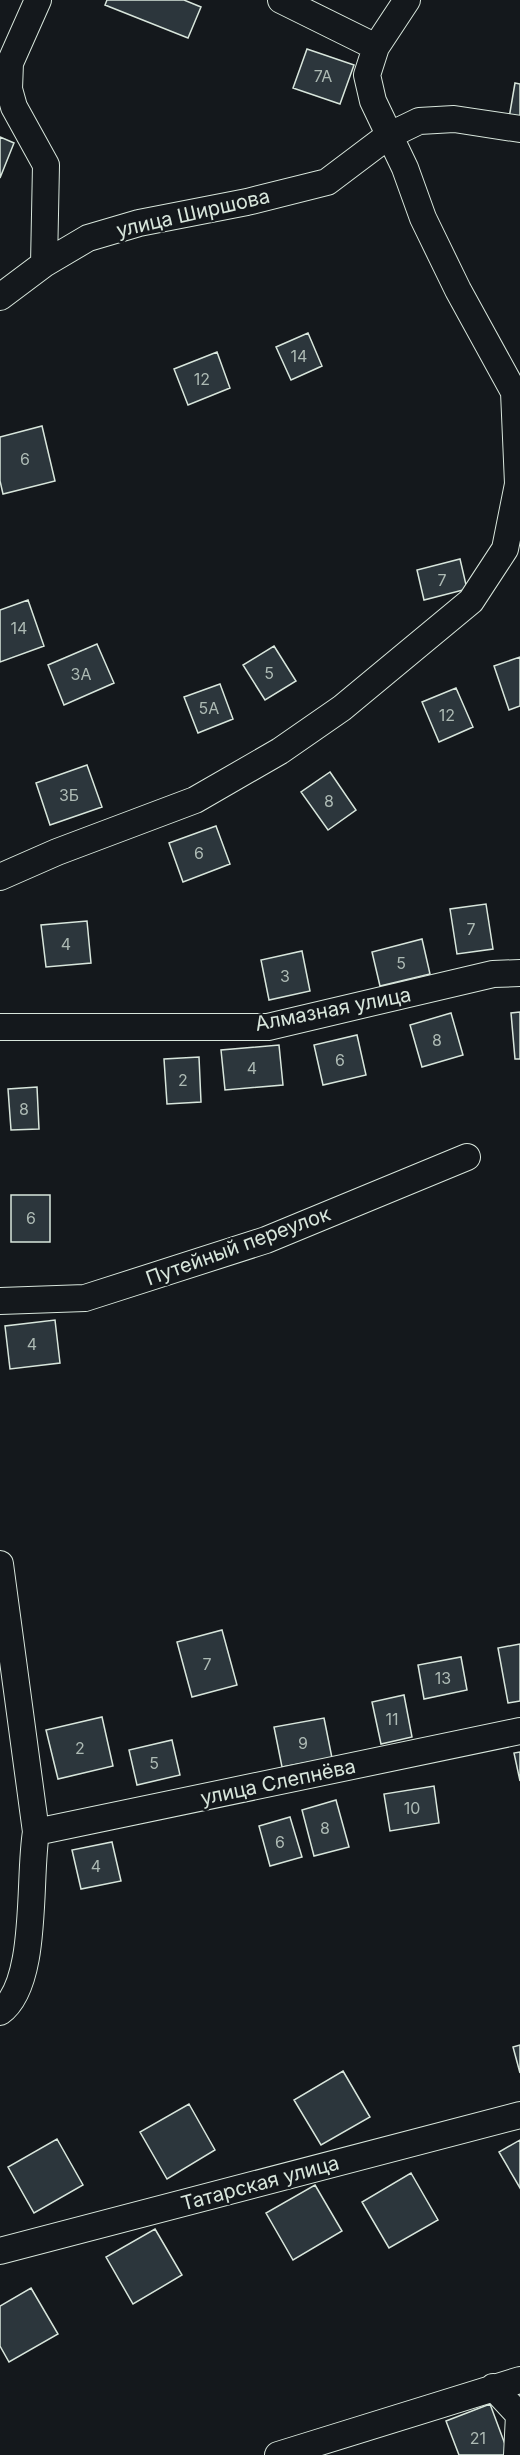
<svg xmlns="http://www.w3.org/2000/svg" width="520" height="2455" viewBox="0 0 520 2455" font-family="Inter,sans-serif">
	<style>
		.building { fill: #2c363c; stroke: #d8e6dc; stroke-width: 1.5 }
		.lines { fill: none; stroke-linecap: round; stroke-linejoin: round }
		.minor-casing { stroke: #d8e6dc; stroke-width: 28 }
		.minor { stroke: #14181c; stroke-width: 26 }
		.labels { text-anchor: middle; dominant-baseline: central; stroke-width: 4.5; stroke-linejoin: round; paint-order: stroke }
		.number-label { font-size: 16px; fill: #adbab4 }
		.street-label { font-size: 20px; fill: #d8e6dc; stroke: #14181c }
	</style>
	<rect width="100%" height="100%" fill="#14181c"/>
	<path class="building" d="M107,0H184L201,7L188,38L105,5Z
		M307,49L354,65L340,104L293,88Z
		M515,83L520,84V119L509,118Z
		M0,137L14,143L0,178Z
		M308,333L322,366L291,380L276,347Z
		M217,352L230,388L188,405L174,369Z
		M42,426L55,481L3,494L0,481V437Z
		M460,559L467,589L424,600L417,570Z
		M28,600L44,646L0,662V610Z
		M97,644L114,683L64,705L48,665Z
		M274,646L296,681L265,700L243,665Z
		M520,657V706L509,710L494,666Z
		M220,684L233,719L198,733L184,697Z
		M456,688L473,727L439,742L422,702Z
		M87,765L102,807L50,825L36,783Z
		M330,772L356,810L328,830L301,792Z
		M216,826L230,864L183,882L169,843Z
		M486,904L493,949L457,954L450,909Z
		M87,921L91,963L46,967L41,925Z
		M422,939L430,974L380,986L372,952Z
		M302,951L310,991L269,1000L261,960Z
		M520,1012V1059H515L511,1013Z
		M451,1013L463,1055L422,1067L410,1025Z
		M357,1035L366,1075L323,1085L314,1045Z
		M279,1045L283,1085L225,1090L221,1050Z
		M199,1057L201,1102L167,1104L164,1059Z
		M37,1087L39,1129L11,1130L8,1089Z
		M11,1195H50V1242H11Z
		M55,1320L60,1363L10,1369L5,1326Z
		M222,1630L237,1685L192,1697L177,1642Z
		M520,1644V1701L508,1703L498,1648Z
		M461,1657L467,1690L424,1699L418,1665Z
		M404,1695L412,1737L381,1744L372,1702Z
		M102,1717L113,1766L58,1779L46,1730Z
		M324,1718L332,1758L282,1767L274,1727Z
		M172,1740L180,1775L137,1785L129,1750Z
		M520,1752V1781L514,1753Z
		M434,1786L439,1823L390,1831L384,1794Z
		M336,1800L349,1847L314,1856L302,1810Z
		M290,1817L302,1857L270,1866L259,1826Z
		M112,1842L121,1881L81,1889L72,1850Z
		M520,2045V2073L513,2047Z
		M343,2071L370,2117L321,2145L294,2100Z
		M189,2104L215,2150L167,2179L140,2132Z
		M57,2139L83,2185L34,2213L8,2167Z
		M520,2140V2188L499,2152Z
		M411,2173L438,2220L389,2248L362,2202Z
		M315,2185L342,2231L293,2260L266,2213Z
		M155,2229L182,2275L133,2304L106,2257Z
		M31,2288L58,2334L9,2362L0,2346V2306Z
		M490,2404L509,2455H459L446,2421Z"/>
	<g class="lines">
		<g class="minor-casing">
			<path id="minor" d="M38,0L10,63L9,89L14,107L46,165L44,264
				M281,0L376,47
				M0,297L44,264L88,238L139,223L247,202L327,182L388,136L419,121L454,119L520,129
				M0,877L57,852L195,800L280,751L342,708L471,601L505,549L518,484L514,392L458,290L423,218L405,168L373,101L367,75L376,47L407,0
				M0,1027H268L493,974L520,973
				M0,1301L85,1298L266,1240L467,1157
				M0,1564L36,1832C28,1878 39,1984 0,2012
				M36,1832L520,1731
				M0,2251L520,2115
				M493,2387L519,2415L517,2455
				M278,2455L520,2380"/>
		</g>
		<use href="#minor" class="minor"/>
	</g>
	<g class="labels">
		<g class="number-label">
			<text x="323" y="76">7А</text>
			<text x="299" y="356">14</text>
			<text x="202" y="379">12</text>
			<text x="25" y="459">6</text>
			<text x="442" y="580">7</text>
			<text x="19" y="628">14</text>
			<text x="269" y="673">5</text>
			<text x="81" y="674">3А</text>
			<text x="209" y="708">5А</text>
			<text x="447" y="715">12</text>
			<text x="69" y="795">3Б</text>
			<text x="329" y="801">8</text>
			<text x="199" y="853">6</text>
			<text x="471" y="929">7</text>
			<text x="66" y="944">4</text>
			<text x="401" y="963">5</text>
			<text x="285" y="976">3</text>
			<text x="437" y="1040">8</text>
			<text x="340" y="1060">6</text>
			<text x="252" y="1068">4</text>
			<text x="183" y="1080">2</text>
			<text x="24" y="1109">8</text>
			<text x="31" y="1218">6</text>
			<text x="32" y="1344">4</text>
			<text x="207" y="1664">7</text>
			<text x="443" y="1678">13</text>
			<text x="392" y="1719">11</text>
			<text x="303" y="1743">9</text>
			<text x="80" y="1748">2</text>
			<text x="154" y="1763">5</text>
			<text x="412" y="1808">10</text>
			<text x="325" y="1828">8</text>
			<text x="280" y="1842">6</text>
			<text x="96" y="1866">4</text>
			<text x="478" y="2438">21</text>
		</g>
		<g class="street-label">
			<text transform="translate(193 213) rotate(-13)">улица Ширшова</text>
			<text transform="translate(333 1009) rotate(-11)">Алмазная улица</text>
			<text transform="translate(238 1246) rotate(-20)">Путейный переулок</text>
			<text transform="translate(278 1782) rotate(-12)">улица Слепнёва</text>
			<text transform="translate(260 2183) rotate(-15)">Татарская улица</text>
		</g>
	</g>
</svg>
